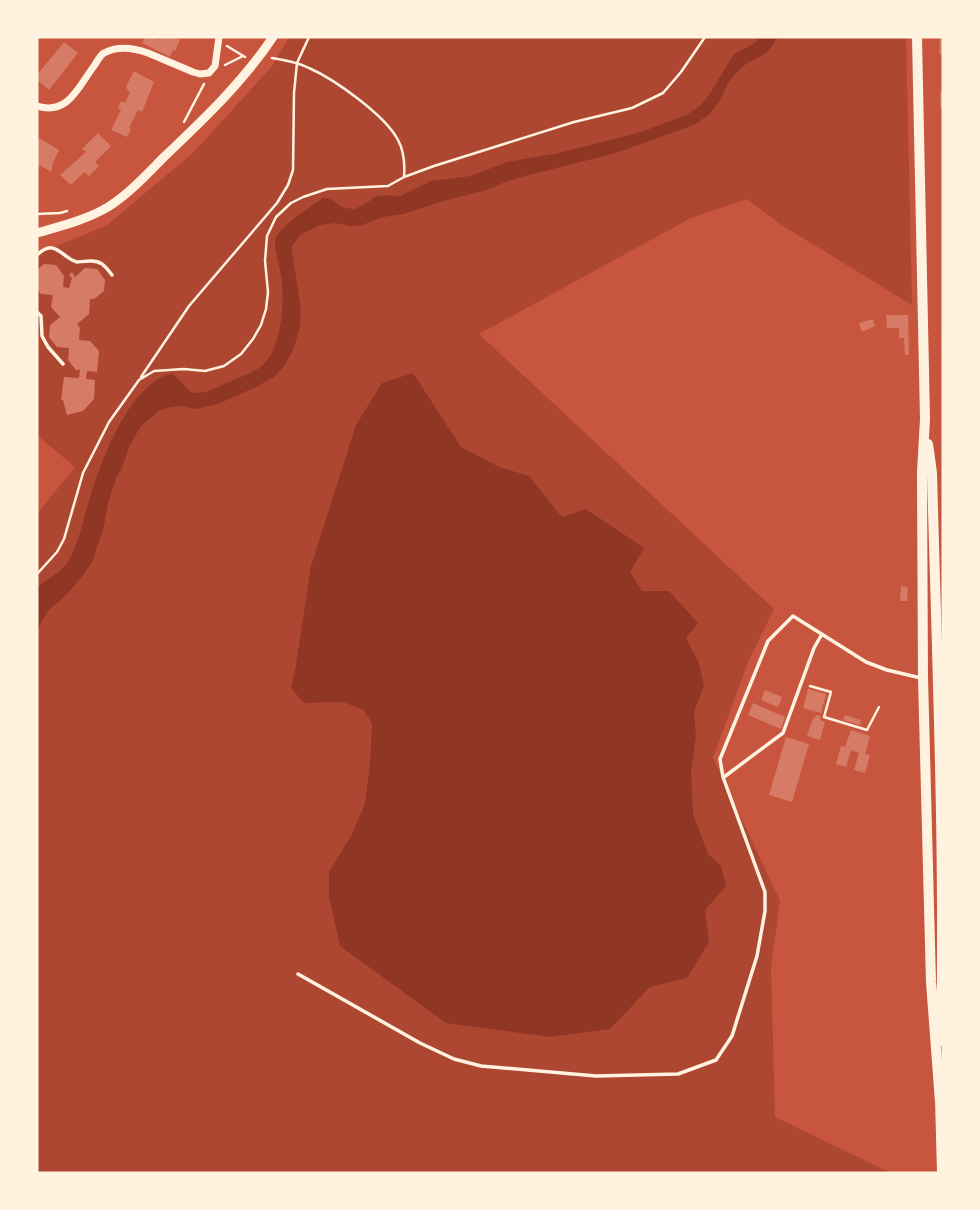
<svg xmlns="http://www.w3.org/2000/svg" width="980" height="1210" viewBox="0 0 980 1210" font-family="'DM Sans',sans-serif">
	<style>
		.green { fill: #ae4732 }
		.water { fill: #8f3625 }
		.building { fill: #d67c66 }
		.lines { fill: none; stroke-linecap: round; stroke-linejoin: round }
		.path { stroke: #fff3e0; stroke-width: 2.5 }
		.service { stroke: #fff3e0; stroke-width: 3.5 }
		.minor { stroke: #fff3e0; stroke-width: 7 }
		.tertiary { stroke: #fff3e0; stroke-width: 9 }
		.secondary { stroke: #fff3e0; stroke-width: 10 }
	</style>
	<rect width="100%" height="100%" fill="#c8553d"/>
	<path class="green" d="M289,37H906L912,305L780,224L747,199L691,218L479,334L774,609L748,662L713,758L780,901L771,967L775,1117L891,1173H37V514L75,467L37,435V254L106,226L195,151L273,65Z"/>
	<path class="water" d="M761,37H778L769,51L763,55L746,64L736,73L728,83L720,100L710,114L694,125L616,153L525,176L505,182L487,190L443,201L404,214L383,217L362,225L350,226L335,223L320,225L300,235L292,246V251L301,310L300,326L294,348L285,365L274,377L256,387L218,404L195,409L180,406L170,407L159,411L141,426L130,445L122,468L116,478L108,503L104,526L92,562L84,574L67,594L48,611L37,630V588C47,578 62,573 69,560C80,540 84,516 91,494C102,459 131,381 172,374C181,378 183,388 192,392C203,396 219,386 229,382C240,377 253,373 263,365C282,348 285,300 281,276C279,264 275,251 275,239C285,222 307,210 323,198H329L344,208L355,209L363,205L377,196L386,195L400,196L431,181L471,176L507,162L559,153L641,132L686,115L699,107L709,95L734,54L753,44Z
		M413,373L461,447L499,467L529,476L562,517L586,509L644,548L630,572L642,591H669L698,623L686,638L699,663L704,686L694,712L696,736L691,772L693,814L708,854L721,866L726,886L705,910L709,942L687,978L650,987L610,1029L550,1037L446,1023L340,946L329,896V872L351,836L365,804L370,763L372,724L364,710L343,702L304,703L291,688L296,665L311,566L356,425L382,383Z"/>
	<path class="building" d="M145,37H153L158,40L159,37H173L180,40L175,51L173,50L170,57L142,43Z
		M940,37H943V54H939Z
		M64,42L78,53L49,90L37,80V75Z
		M134,71L154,82L142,112L138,110L129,128L131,129L127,137L111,130L121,110L118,108L121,101L125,103L130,92L128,91L126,87Z
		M940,91H943V108H940Z
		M98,133L111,146L95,162L99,166L89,176L84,172L71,185L60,175L86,152L82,149Z
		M39,138L59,150L53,163L51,172L40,165L37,170V142Z
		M44,264L56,265L64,276L63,287L69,288L72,278L69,275L72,272L75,277L85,268L97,269L105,280L104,291L94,299H90L89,314L77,324L80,328L79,340L90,341L99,351L97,372L87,371L86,379L95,380L94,399L83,411L67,415L63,400H61L64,377L79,378L80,370H76L68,360L69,348L57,347L49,337L50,325L60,317L51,307L53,295L41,294L37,289V270Z
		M886,315H908L909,355H905L904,338H899V328H887Z
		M873,319L875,326L862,332L859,323Z
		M901,586L908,587L907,601H900Z
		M808,689L826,694L821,713L803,708Z
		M765,690L782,697L778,707L761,700Z
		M753,703L785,717L781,729L748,715Z
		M816,715L821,716L820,720L825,722L820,740L807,736L813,718L814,719Z
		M845,715L861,720L860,725L843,720Z
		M851,730L870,736L865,754L870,755L865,773L854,770L859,753L851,750L846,767L836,764L841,746L845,747Z
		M786,737L809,744L792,802L769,795Z"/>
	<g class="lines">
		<path class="path" d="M227,46L245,57
			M272,58C285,60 297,62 309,68C334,79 385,115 398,140C404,151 405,164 404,177
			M225,65L243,56
			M184,122L204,84
			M37,214L60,213L67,211
			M141,377L189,306L277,203L288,185L293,170L294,93L297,63L309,37
			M37,574L57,552L64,539L83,473L109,422L139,380L154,371L184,369L205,371L224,366L241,354L253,339L261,325L266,309L268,292L265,261L267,236L276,217L291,203L303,197L327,189L388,186L404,177L434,166L574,122L632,108L663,93L681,72L705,37
			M810,686L831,692L824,717L867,730L879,707"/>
		<path class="service" d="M37,255C56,237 61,258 77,262C78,262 87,261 89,261C101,260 105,266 112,275
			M37,312L41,316L42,336L48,347L63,364
			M724,777L783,733L814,648L822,634
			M298,974L420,1043L454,1059L481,1066L596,1076L678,1074L716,1060L732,1036L757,956L765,911V892L723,777L720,759L768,641L793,616L866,662L887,670L921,678"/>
		<path class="minor" d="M37,106C68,116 78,87 94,66C97,62 100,55 104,53C117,46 134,48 148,53L193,72L200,74L209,73L215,66L219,37"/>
		<path class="tertiary" d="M37,233C61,226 86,220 108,207C129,194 147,174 164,157C203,120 243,82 273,37"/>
		<path class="secondary" d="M917,37L925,419L922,472L923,678L931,982L940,1102
			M928,444L932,473C937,662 945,852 941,1041
			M940,1098L942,1173"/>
	</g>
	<rect width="980" height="1210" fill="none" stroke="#fff3e0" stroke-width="77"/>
</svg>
